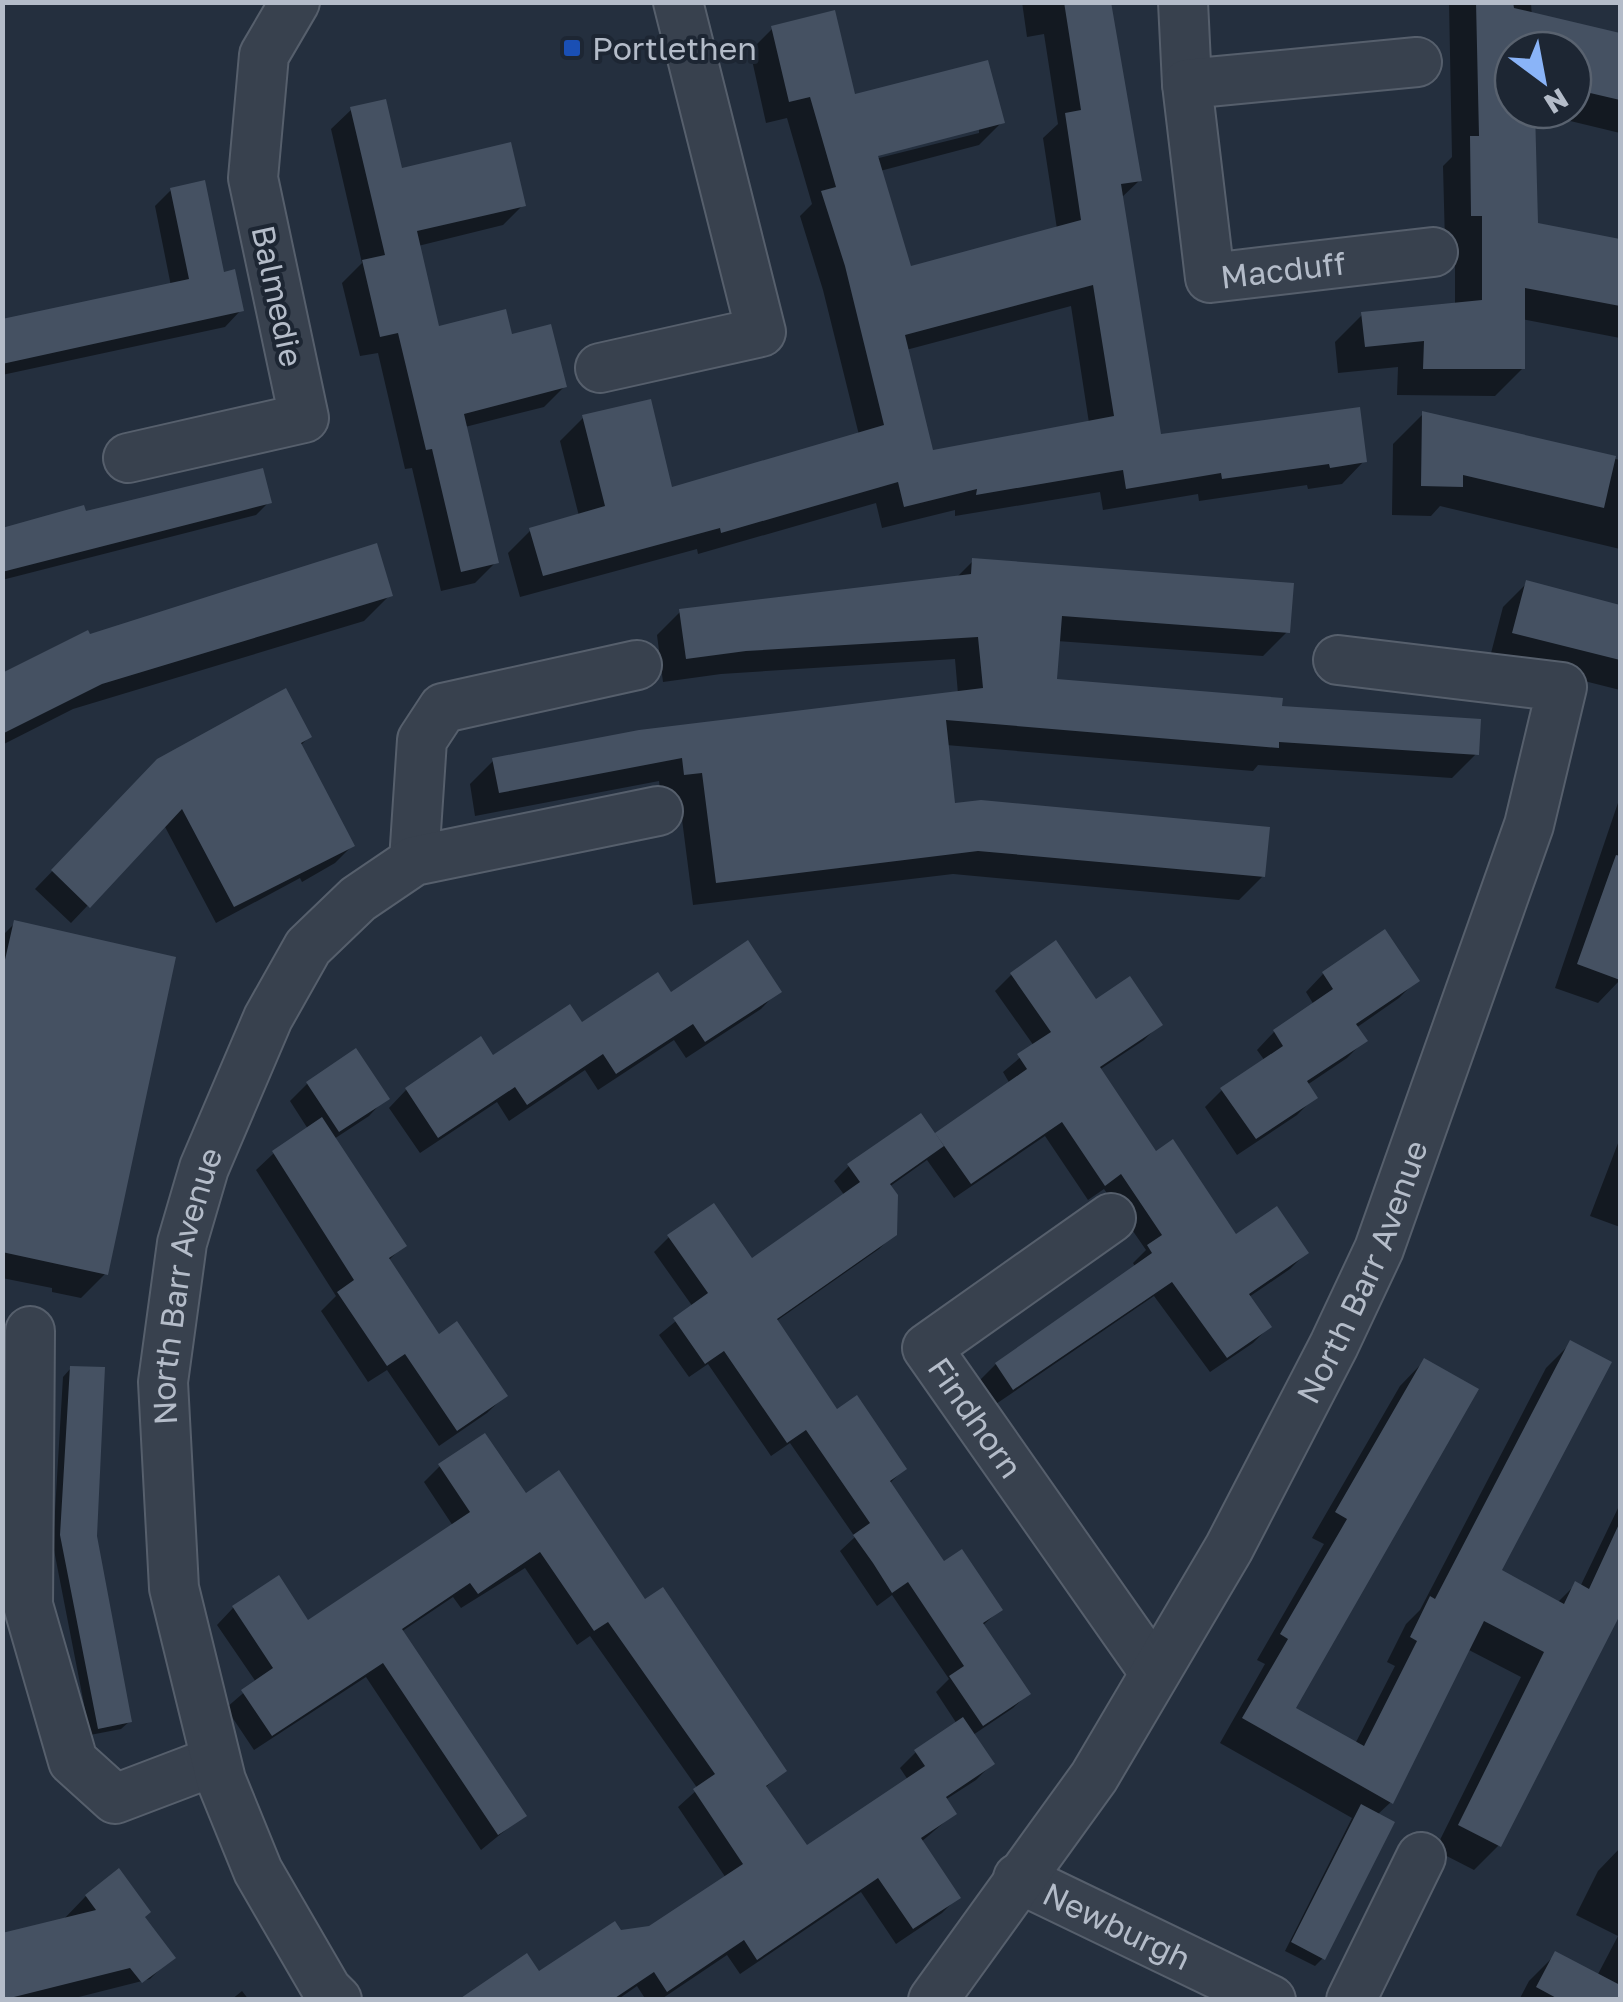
<svg xmlns="http://www.w3.org/2000/svg" width="1623" height="2002" viewBox="0 0 1623 2002" font-family="'Golos Text',sans-serif">
	<style>
		.shadow { fill: #0007; fill-rule: evenodd }
		.building { fill: #455162; fill-rule: evenodd }
		.lines { fill: none; stroke-linecap: round; stroke-linejoin: round }
		.street-casing { stroke: #565f6c; stroke-width: 52 }
		.street { stroke: #38414e; stroke-width: 48 }
		.transit-dot { fill: #1a4fb4; stroke: #1d2633; stroke-width: 4 }
		.labels { text-anchor: middle; dominant-baseline: central; stroke-width: 8; stroke-linejoin: round; paint-order: stroke }
		.poi-label { font-size: 32px; fill: #b4bcc9; stroke: #1d2633; text-anchor: start }
		.street-label { font-size: 32px; fill: #b4bcc9; stroke: #1d2633 }
	</style>
	<rect width="100%" height="100%" fill="#242f3e"/>
	<path class="shadow" d="M1022,2H1108L1140,180L1120,199L1159,437L1364,461L1342,484L1308,489L1307,485L1199,501L1198,494L1103,510L1100,492L955,516V510L882,528L876,503L698,554L697,549L520,597L508,553L531,530L579,516L560,441L583,418L670,490L859,435L823,290L800,216L812,204L787,118L766,123L750,51L773,28L853,97L1002,122L979,145L880,171L910,269L1057,229L1043,138L1058,124L1044,34L1027,37ZM979,127V133L867,161L866,157ZM1071,306L1089,423L932,452L906,350Z
		M1449,2H1531L1532,20L1536,16L1620,36V133L1533,112L1535,225L1620,241V338L1522,319L1523,368L1495,396L1397,395L1398,367L1338,373L1335,342L1362,315L1455,305V242L1445,243L1443,166L1452,157ZM1513,50H1573V110H1513Z
		M352,109L400,171L523,205L503,225L418,246L437,329L510,337L565,386L544,407L465,427L496,562L475,583L441,591L412,468L405,469L378,353L360,356L342,283L362,263L331,129Z
		M171,190L241,310L225,327L2,375V322L171,286L155,206Z
		M1423,414L1620,460V549L1440,506L1431,516L1392,515L1393,444Z
		M269,502L256,515L2,580V532L84,514Z
		M973,561L1287,632L1263,656L1057,641L1054,681L1280,708L1476,754L1452,778L1258,765L1253,771L946,745L953,806L1263,876L1239,900L953,874L693,905L679,796L661,798L659,781L475,816L470,784L493,761L958,694L955,659L721,674L663,682L657,635L681,611L955,579Z
		M1527,583L1620,607V690L1490,657L1503,607Z
		M390,595L364,621L73,709L2,745V676L88,637Z
		M309,737L300,746L352,846L335,863L302,882L300,878L216,923L164,825L71,923L35,889L159,761Z
		M1620,797V980L1598,1003L1555,988Z
		M15,923L106,1273L81,1298L52,1292V1288L2,1278V936Z
		M1385,933L1417,980L1399,998L1356,1028L1364,1041L1347,1058L1307,1085L1315,1097L1297,1115L1237,1155L1205,1107L1222,1090L1265,1061L1257,1050L1274,1032L1314,1005L1306,992L1323,974Z
		M1011,975L1160,1024L1144,1040L1099,1070L1156,1154L1236,1237L1306,1253L1290,1269L1249,1297L1269,1327L1253,1343L1210,1372L1154,1296L996,1404L980,1380L996,1364L1136,1268L1133,1263L1146,1250L1104,1189L1088,1200L1045,1136L954,1198L927,1160L889,1187L894,1234L879,1249L775,1322L836,1413L904,1469L889,1484L944,1565L1000,1610L982,1626L1028,1694L1013,1708L973,1735L992,1764L976,1780L945,1800L954,1814L921,1842L958,1897L942,1913L896,1944L861,1892L740,1974L727,1955L660,2000H646L637,1986L617,2000H463L538,1974L620,1932L650,1928L726,1878L678,1807L698,1789L590,1636L577,1645L525,1568L461,1608L453,1597L401,1632L523,1816L481,1850L366,1677L254,1750L226,1708L256,1682L217,1625L233,1608L278,1578L308,1623L453,1526L424,1482L440,1466L525,1497L645,1602L784,1770L765,1788L806,1849L908,1780L900,1768L916,1752L957,1724L936,1692L949,1679L892,1595L877,1606L840,1551L855,1537L790,1443L771,1456L708,1364L689,1377L659,1335L693,1307L654,1252L669,1237L752,1262L845,1196L834,1181L849,1166L935,1137L1010,1084L1003,1072L1034,1046L995,991Z
		M778,991L761,1009L686,1058L674,1040L598,1090L585,1070L509,1121L497,1102L420,1153L389,1108L406,1090L480,1039L492,1058L670,995Z
		M355,1051L386,1098L369,1116L334,1139L404,1245L388,1261L439,1337L505,1396L487,1413L439,1446L387,1370L368,1382L321,1311L336,1296L256,1170L274,1153L308,1129L290,1101L307,1084Z
		M1620,1138V1227L1590,1216Z
		M1571,1343L1498,1571L1557,1603L1576,1584L1580,1587L1620,1504V1612L1499,1845L1474,1870L1435,1850L1521,1677L1467,1649L1391,1802L1377,1815L1323,1958L1315,1966L1285,1951L1352,1818L1220,1743L1265,1664L1257,1660L1324,1544L1312,1538L1400,1386L1424,1361L1293,1709L1355,1744L1395,1666L1387,1662L1406,1624L1420,1610L1546,1368Z
		M71,1368L94,1537L130,1721L121,1729L90,1735L53,1545L63,1377Z
		M1620,1848V2000H1519L1529,1981L1556,1954L1597,1976L1618,1936L1576,1915L1598,1871Z
		M86,1896L142,1918L172,1957L150,1979L67,2000H2L62,1921Z
		M242,1991L249,2000H231Z"/>
	<path class="building" d="M1064,2H1111L1142,181L1121,184L1161,434L1360,407L1367,462L1330,468L1329,464L1222,479L1221,473L1126,489L1123,470L976,495L977,489L904,507L898,482L721,533L720,528L543,576L529,528L605,506L582,415L651,399L672,487L884,425L845,266L821,191L836,187L810,97L789,102L771,26L835,10L855,94L988,60L1005,123L878,156L911,266L1081,220L1065,113L1081,110ZM1093,285L1114,416L933,450L905,335Z
		M1476,2H1513L1514,8L1620,33V100L1573,89V50H1513V110H1535L1538,223L1620,239V306L1525,288V369H1423L1424,341L1365,347L1361,312L1482,300V216H1471L1470,136H1479Z
		M386,99L402,168L511,142L526,206L417,231L439,326L506,309L512,334L551,324L567,387L464,414L499,563L461,572L432,449L426,450L398,333L380,337L362,260L385,255L350,107Z
		M205,180L224,272L235,269L244,311L2,364V319L189,279L170,188Z
		M1422,411L1616,456L1604,508L1463,475V487L1421,486Z
		M263,468L272,503L2,572V528L84,505L86,511Z
		M377,543L393,596L102,684L2,734V673L88,630L90,634Z
		M972,558L1294,583L1290,633L1062,616L1057,679L1283,698L1282,706L1481,719L1479,755L1279,742V748L946,720L955,803L981,800L1270,827L1265,877L978,851L716,883L702,773L684,775L682,758L499,793L492,758L639,730L983,688L978,637L746,651L686,659L679,609L971,574Z
		M1526,580L1620,605V660L1512,633Z
		M286,688L312,737L301,743L355,846L234,907L182,809L90,908L51,870L157,759Z
		M1616,855L1620,856V980L1577,964Z
		M14,920L176,957L108,1275L2,1252V973Z
		M1385,929L1420,981L1356,1024L1368,1041L1307,1081L1318,1098L1256,1139L1220,1088L1283,1046L1273,1030L1333,989L1322,972Z
		M748,940L782,992L705,1042L693,1024L616,1074L603,1054L527,1105L515,1087L438,1138L405,1088L481,1036L493,1055L570,1004L582,1022L658,972L671,992Z
		M1056,940L1096,999L1130,976L1163,1025L1100,1067L1156,1151L1173,1139L1236,1234L1277,1206L1309,1253L1249,1294L1272,1327L1227,1358L1172,1282L1013,1390L995,1363L1152,1253L1147,1245L1162,1235L1121,1174L1105,1186L1062,1122L971,1184L935,1133L1027,1069L1017,1054L1051,1032L1010,973Z
		M356,1048L390,1099L339,1132L306,1082Z
		M921,1113L944,1146L890,1184L898,1195L897,1235L777,1319L837,1409L857,1395L907,1469L890,1481L944,1561L962,1549L1003,1610L983,1623L1031,1694L983,1726L949,1676L964,1666L908,1582L892,1593L873,1563L853,1535L870,1523L806,1430L787,1443L724,1351L705,1364L673,1318L708,1293L667,1235L714,1203L752,1258L860,1182L847,1164Z
		M322,1117L407,1246L389,1258L439,1334L457,1321L508,1396L457,1431L405,1354L387,1366L337,1292L354,1280L272,1151Z
		M1570,1340L1612,1362L1502,1570L1564,1604L1575,1581L1589,1589L1620,1522V1615L1501,1847L1458,1825L1544,1652L1484,1621L1393,1804L1242,1718L1288,1639L1280,1634L1347,1519L1335,1512L1424,1358L1479,1389L1296,1708L1364,1746L1417,1641L1410,1637L1430,1596L1435,1599Z
		M70,1366L105,1367L97,1536L132,1722L98,1729L60,1535Z
		M485,1433L526,1493L559,1470L645,1599L663,1587L787,1771L766,1786L807,1845L925,1766L914,1750L963,1717L995,1764L946,1797L957,1814L921,1838L961,1898L913,1929L878,1878L757,1960L744,1940L667,1992L654,1972L612,2000H458L527,1953L539,1971L615,1921L621,1930L649,1926L743,1864L693,1789L715,1774L608,1622L594,1631L540,1552L478,1594L470,1583L402,1629L527,1816L498,1835L383,1663L272,1736L241,1690L273,1668L232,1606L279,1575L308,1620L470,1512L438,1464Z
		M1361,1804L1395,1822L1325,1960L1291,1942Z
		M119,1868L151,1912L145,1917L176,1958L142,1983L130,1968L2,2000V1933L96,1910L85,1895Z
		M1555,1951L1620,1985V2000H1560L1536,1987Z"/>
	<g class="lines">
		<g class="street-casing">
			<g id="street">
				<path d="M1183,2L1187,84"/>
				<path id="s1" d="M1417,62L1187,84L1210,278L1433,252"/>
				<path d="M600,368L761,332L678,2"/>
				<path d="M128,458L304,418L253,178L264,55L295,2"/>
				<path d="M414,861L422,740L443,708L637,665"/>
				<path id="s2" d="M1111,1218L927,1348L1154,1672"/>
				<path d="M30,1331L28,1605L73,1761L115,1799L215,1761"/>
				<path id="s3" d="M1018,1878L1271,2000"/>
				<path id="s4" d="M337,2000L327,1990L258,1871L221,1780L174,1588L163,1382L182,1243L204,1168L268,1018L308,947L358,899L414,861L658,811"/>
				<path id="s5" d="M933,2000L1094,1777L1229,1548L1334,1345L1379,1249L1529,825L1562,687L1338,660"/>
				<path d="M1351,2000L1421,1857"/>
			</g>
		</g>
		<use href="#street" class="street"/>
	</g>
	<rect class="transit-dot" x="562" y="38" width="20" height="20" rx="5"/>
	<g class="labels">
		<g class="poi-label">
			<text x="592" y="48">Portlethen</text>
		</g>
		<g class="street-label">
			<text stroke="none"><textPath href="#s1" startOffset="500">Macduff</textPath></text>
			<text transform="translate(278 296) rotate(78)">Balmedie</text>
			<text stroke="none"><textPath href="#s5" startOffset="848">North Barr Avenue</textPath></text>
			<text stroke="none"><textPath href="#s4" startOffset="752">North Barr Avenue</textPath></text>
			<text stroke="none"><textPath href="#s2" startOffset="310">Findhorn</textPath></text>
			<text stroke="none"><textPath href="#s3" startOffset="110">Newburgh</textPath></text>
		</g>
	</g>
	<rect width="1623" height="2002" fill="none" stroke="#b4bcc9" stroke-width="10"/>
	<g transform="translate(1543 80) rotate(148)"><circle r="48" fill="#1d2633" stroke="#59626f" stroke-width="2.5"/>
	<path d="M0-8L18 38L0 25L-18 38Z" fill="#8ab4f8"/>
	<text y="-15" font-size="28" font-weight="bold" text-anchor="middle" fill="#b4bcc9">N</text>
	</g>
</svg>
